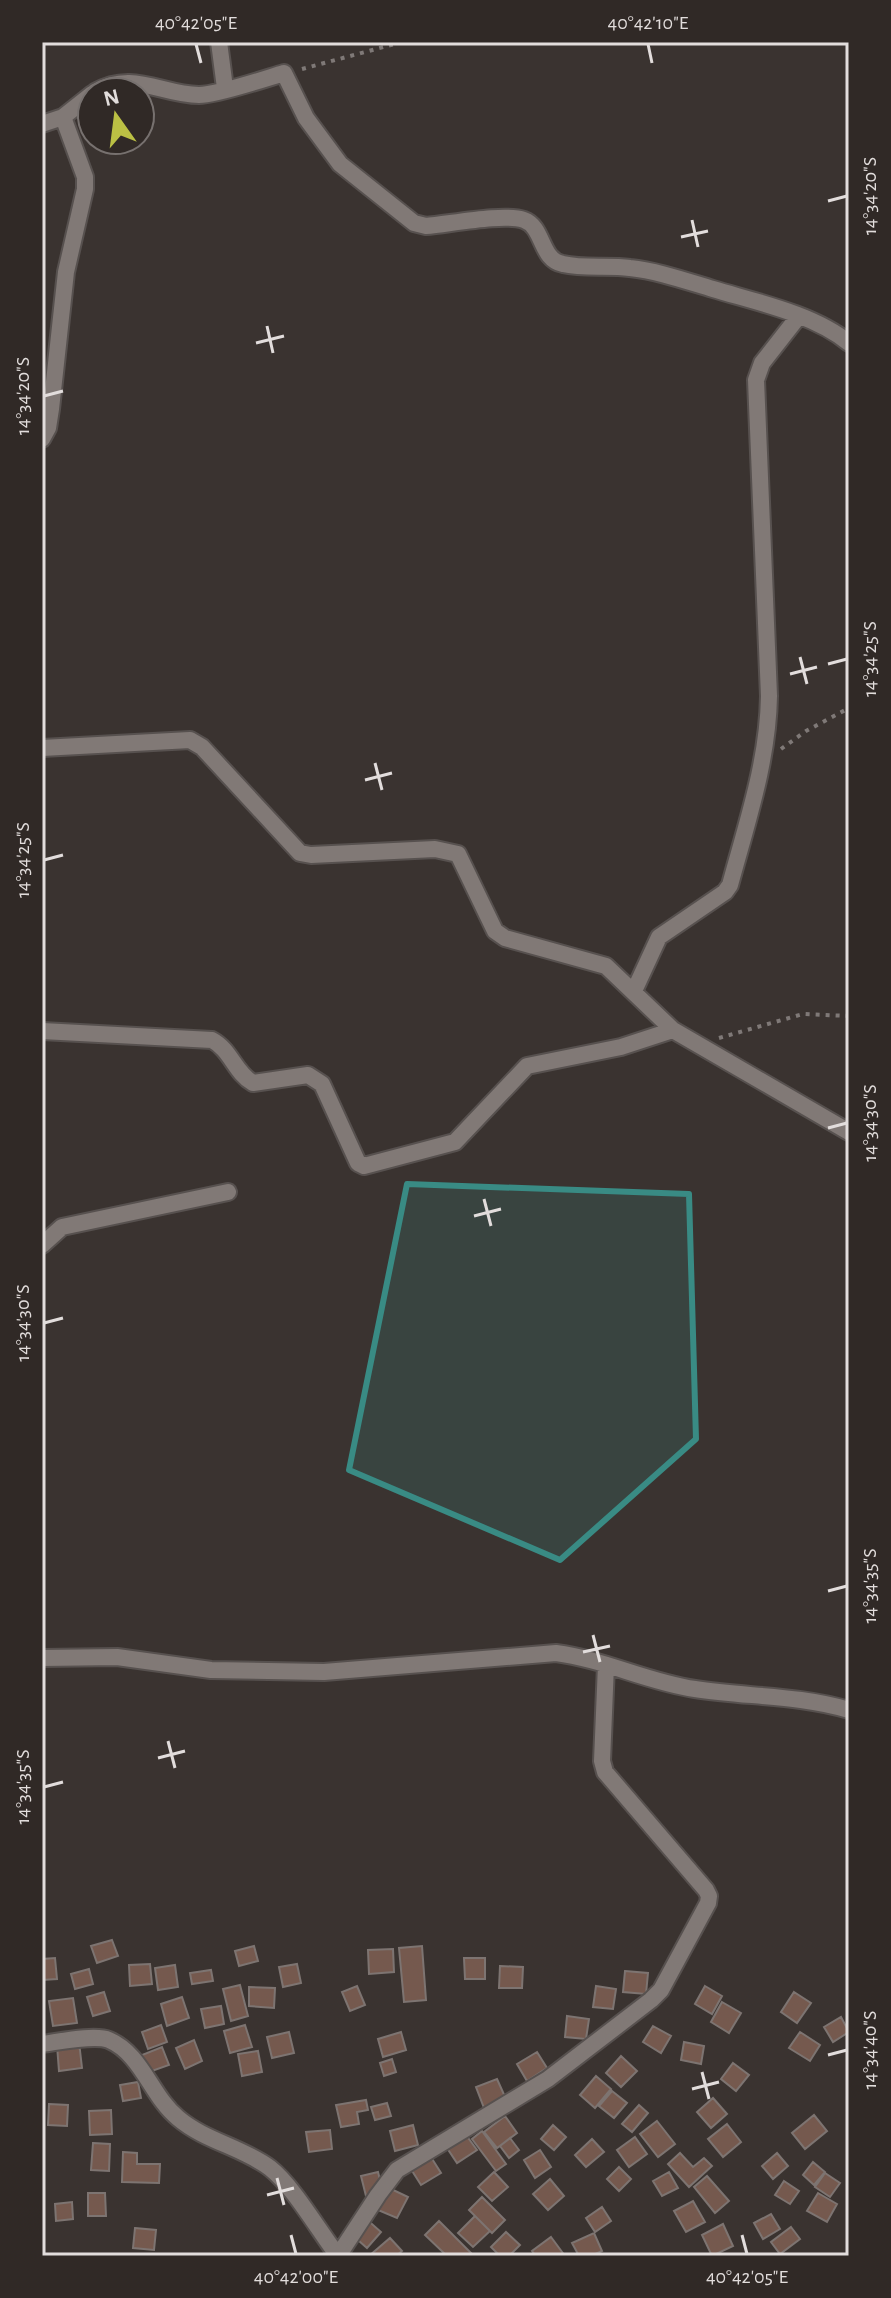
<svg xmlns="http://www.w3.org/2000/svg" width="891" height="2298" viewBox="0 0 891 2298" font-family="'Alegreya Sans',sans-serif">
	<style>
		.building { fill: #75594e; stroke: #7d7471; stroke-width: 2 }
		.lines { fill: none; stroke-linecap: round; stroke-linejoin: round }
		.street-casing { stroke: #57514f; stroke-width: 20 }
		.path { stroke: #7f7977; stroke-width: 4; stroke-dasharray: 4 6; stroke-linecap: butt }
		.street { stroke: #817976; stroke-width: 16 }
		.marked { fill: #398b84; fill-opacity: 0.2; stroke: #398b84; stroke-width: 6; stroke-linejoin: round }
		.ticks { fill: none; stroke: #e2dddc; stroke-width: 3 }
		.neatline { fill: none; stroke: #e2dddc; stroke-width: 3 }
		.ticks-label { font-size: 20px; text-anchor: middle; fill: #e2dddc }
	</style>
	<rect width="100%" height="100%" fill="#3a3330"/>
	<path class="building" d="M112,1940L118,1956L97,1963L91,1946Z
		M254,1946L258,1961L239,1966L235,1951Z
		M422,1946L426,2000L404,2002L399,1948Z
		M393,1949L394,1972L369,1974L368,1950Z
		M55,1958L57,1979L42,1980V1959Z
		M464,1958H485V1979H465Z
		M150,1964L152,1984L130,1986L129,1965Z
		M297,1964L301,1983L283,1987L279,1967Z
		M175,1965L178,1987L158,1990L155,1968Z
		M500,1966L523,1967L522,1988H499Z
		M89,1969L93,1984L75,1989L71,1974Z
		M211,1970L213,1981L192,1984L190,1973Z
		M625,1971L648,1973L646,1994L623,1992Z
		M240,1985L248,2016L231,2021L223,1989Z
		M357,1986L365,2005L350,2011L342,1992Z
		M596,1986L616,1989L613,2009L593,2007Z
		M705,1986L722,1996L712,2014L695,2004Z
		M249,1987L275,1988L274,2008L249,2006Z
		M104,1992L110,2011L93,2016L87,1997Z
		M794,1992L811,2003L797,2023L781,2012Z
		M182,1997L189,2018L167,2026L161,2004Z
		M73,1998L77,2023L53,2026L49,2001Z
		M722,2002L741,2013L729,2033L711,2022Z
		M221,2006L224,2024L205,2028L201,2009Z
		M567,2016L589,2019L586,2039L565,2037Z
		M841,2017L849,2032L833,2042L824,2027Z
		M161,2025L167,2042L148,2049L142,2032Z
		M245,2025L252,2047L230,2053L224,2031Z
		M653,2026L671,2036L661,2053L643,2042Z
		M289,2032L294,2053L272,2058L267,2037Z
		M401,2032L406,2050L383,2057L378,2039Z
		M800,2032L820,2045L810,2061L789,2048Z
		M194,2040L202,2061L185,2069L176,2048Z
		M79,2042L82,2068L59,2071L57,2045Z
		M684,2042L704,2046L701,2064L681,2060Z
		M162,2047L169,2065L149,2072L142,2055Z
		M258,2051L262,2072L242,2076L238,2054Z
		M537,2052L547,2068L527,2081L517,2064Z
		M621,2056L637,2071L621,2087L606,2073Z
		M392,2059L396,2072L384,2076L380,2063Z
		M733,2063L749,2075L736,2091L721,2079Z
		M596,2076L611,2089L595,2108L580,2095Z
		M497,2079L506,2099L484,2108L476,2087Z
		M138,2082L141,2098L123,2101L120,2085Z
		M612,2091L627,2103L614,2118L599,2106Z
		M713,2098L727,2114L711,2128L697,2112Z
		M366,2100L368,2110L357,2112L359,2124L341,2127L336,2105Z
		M387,2103L391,2116L375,2120L371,2107Z
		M49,2104L68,2105L67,2126L48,2125Z
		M639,2105L648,2113L632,2132L622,2124Z
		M111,2110L112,2134L90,2135L89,2111Z
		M814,2115L827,2131L805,2149L792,2133Z
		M505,2116L517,2133L497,2148L484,2132Z
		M657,2121L675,2144L658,2157L640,2134Z
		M727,2124L741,2142L723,2157L708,2139Z
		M413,2125L418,2145L395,2151L390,2131Z
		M553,2125L566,2137L554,2150L541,2139Z
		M330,2130L332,2149L309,2152L306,2132Z
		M482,2131L506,2164L496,2171L472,2139Z
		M466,2135L477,2150L457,2163L447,2148Z
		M635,2137L647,2154L629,2167L617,2150Z
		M510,2138L519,2150L509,2158L500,2146Z
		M592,2139L604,2152L586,2167L575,2155Z
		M93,2143L110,2144L109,2171L91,2170Z
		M540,2150L551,2167L535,2178L524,2160Z
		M123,2152L137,2153V2164H160L159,2183L122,2182Z
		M680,2153L693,2167L704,2158L712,2166L689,2187L668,2164Z
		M777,2153L788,2166L773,2179L762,2166Z
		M429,2154L441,2173L421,2185L409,2166Z
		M813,2162L825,2172L814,2185L803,2175Z
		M619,2167L631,2179L619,2191L607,2179Z
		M378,2172L383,2192L366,2196L361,2176Z
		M494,2172L508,2187L492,2201L478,2187Z
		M669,2172L678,2188L662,2196L653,2181Z
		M825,2173L840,2183L830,2197L815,2187Z
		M707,2176L729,2201L715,2213L694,2187Z
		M550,2179L564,2196L548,2210L533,2194Z
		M784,2181L799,2191L790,2204L775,2195Z
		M389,2188L408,2197L397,2218L378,2210Z
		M88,2193H105L106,2216H88Z
		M818,2193L837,2204L827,2222L807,2211Z
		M482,2197L505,2220L492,2233L469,2210Z
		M693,2201L705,2222L686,2232L674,2211Z
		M72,2202L73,2219L56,2221L55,2204Z
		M602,2207L611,2221L595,2232L586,2218Z
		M771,2214L780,2229L763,2239L754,2223Z
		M475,2216L490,2231L473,2247L458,2233Z
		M364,2217L381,2232L367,2248L350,2233Z
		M439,2221L472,2254L470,2256H447L425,2235Z
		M723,2224L733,2246L712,2256L702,2235Z
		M791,2227L800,2239L780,2254L771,2242Z
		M135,2228L156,2230L154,2250L133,2248Z
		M506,2232L520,2245L509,2256H500L491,2247Z
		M594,2233L602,2251L591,2256H579L572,2243Z
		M551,2237L565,2256H536L532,2251Z
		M390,2238L402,2251L396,2256H369Z"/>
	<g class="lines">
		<g class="street-casing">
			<path id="street" d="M219,42L225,88
				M95,92C133,70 162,95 199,95C217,95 264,79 284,73L306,118L340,164L414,223L426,226C450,224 504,213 524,220C544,227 540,260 563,264C584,269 608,265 630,268C658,271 686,281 713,289C756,302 814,314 849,343
				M42,124L63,117L92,94
				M42,439L48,428L51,409L66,272L85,189V177L63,117
				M42,748L190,740L202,747L300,853L311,855L435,849L458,854L495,931L505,938L606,966L673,1030L849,1132
				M634,991L659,937L725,892L730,885C747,822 768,761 769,696L756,380L762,363L798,317
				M42,1031L212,1040C231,1050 235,1073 253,1083L308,1075L322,1084L358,1163L364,1166L455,1142L527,1066L621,1047L673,1030
				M42,1245L62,1227L228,1192
				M42,1658L117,1657L211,1670L324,1672L556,1653C603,1659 647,1682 695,1689C746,1697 799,1695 849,1710
				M42,2044C58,2042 95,2034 109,2040C142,2054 151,2096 178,2118C205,2141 242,2147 270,2168C293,2186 319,2231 338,2256
				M338,2256L378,2195L397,2170L548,2079L651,2000L661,1990L708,1903L709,1896L706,1890L605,1772L602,1761L606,1665"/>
		</g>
		<path class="path" d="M302,69L402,42
			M781,749L806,731L849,708
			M719,1038L803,1014L849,1016"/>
		<use href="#street" class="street"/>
	</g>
	<path class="marked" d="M407,1184L689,1194L696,1439L560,1560L349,1470Z"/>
	<path class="ticks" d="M196,44L201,63M648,44L652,63M828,201L847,196M692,220L698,247M681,237L708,231M267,326L273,353M256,343L284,336M44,396L63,391M800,657L807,684M828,664L847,659M790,674L817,667M375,763L382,790M365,780L392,773M44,860L63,855M828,1128L847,1123M484,1199L491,1226M474,1216L501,1209M44,1323L63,1318M828,1591L847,1586M593,1635L600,1662M583,1652L610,1646M168,1741L175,1768M158,1758L185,1751M44,1787L63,1782M828,2055L847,2050M702,2072L709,2099M692,2089L719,2082M277,2178L284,2205M267,2195L294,2188M291,2235L296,2254M742,2235L747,2254"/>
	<rect width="891" height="2298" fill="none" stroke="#302926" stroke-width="88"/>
	<g transform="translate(116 116) rotate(346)"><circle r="38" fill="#302926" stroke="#77716f" stroke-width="2"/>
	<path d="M0-6L14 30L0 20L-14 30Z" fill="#bbc044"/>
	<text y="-12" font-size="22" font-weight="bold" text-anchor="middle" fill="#e2dddc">N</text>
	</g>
	<rect x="44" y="44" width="803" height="2210" class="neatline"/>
	<g class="ticks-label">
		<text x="196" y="29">40°42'05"E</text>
		<text x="648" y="29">40°42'10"E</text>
		<text transform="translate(869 196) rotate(-90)" y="7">14°34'20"S</text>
		<text transform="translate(22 396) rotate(-90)" y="7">14°34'20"S</text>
		<text transform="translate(869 659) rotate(-90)" y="7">14°34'25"S</text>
		<text transform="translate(22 860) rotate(-90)" y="7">14°34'25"S</text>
		<text transform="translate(869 1123) rotate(-90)" y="7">14°34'30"S</text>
		<text transform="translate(22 1323) rotate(-90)" y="7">14°34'30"S</text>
		<text transform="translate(869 1586) rotate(-90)" y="7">14°34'35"S</text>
		<text transform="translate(22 1787) rotate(-90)" y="7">14°34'35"S</text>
		<text transform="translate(869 2050) rotate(-90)" y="7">14°34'40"S</text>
		<text x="296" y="2283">40°42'00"E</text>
		<text x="747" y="2283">40°42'05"E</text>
	</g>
</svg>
